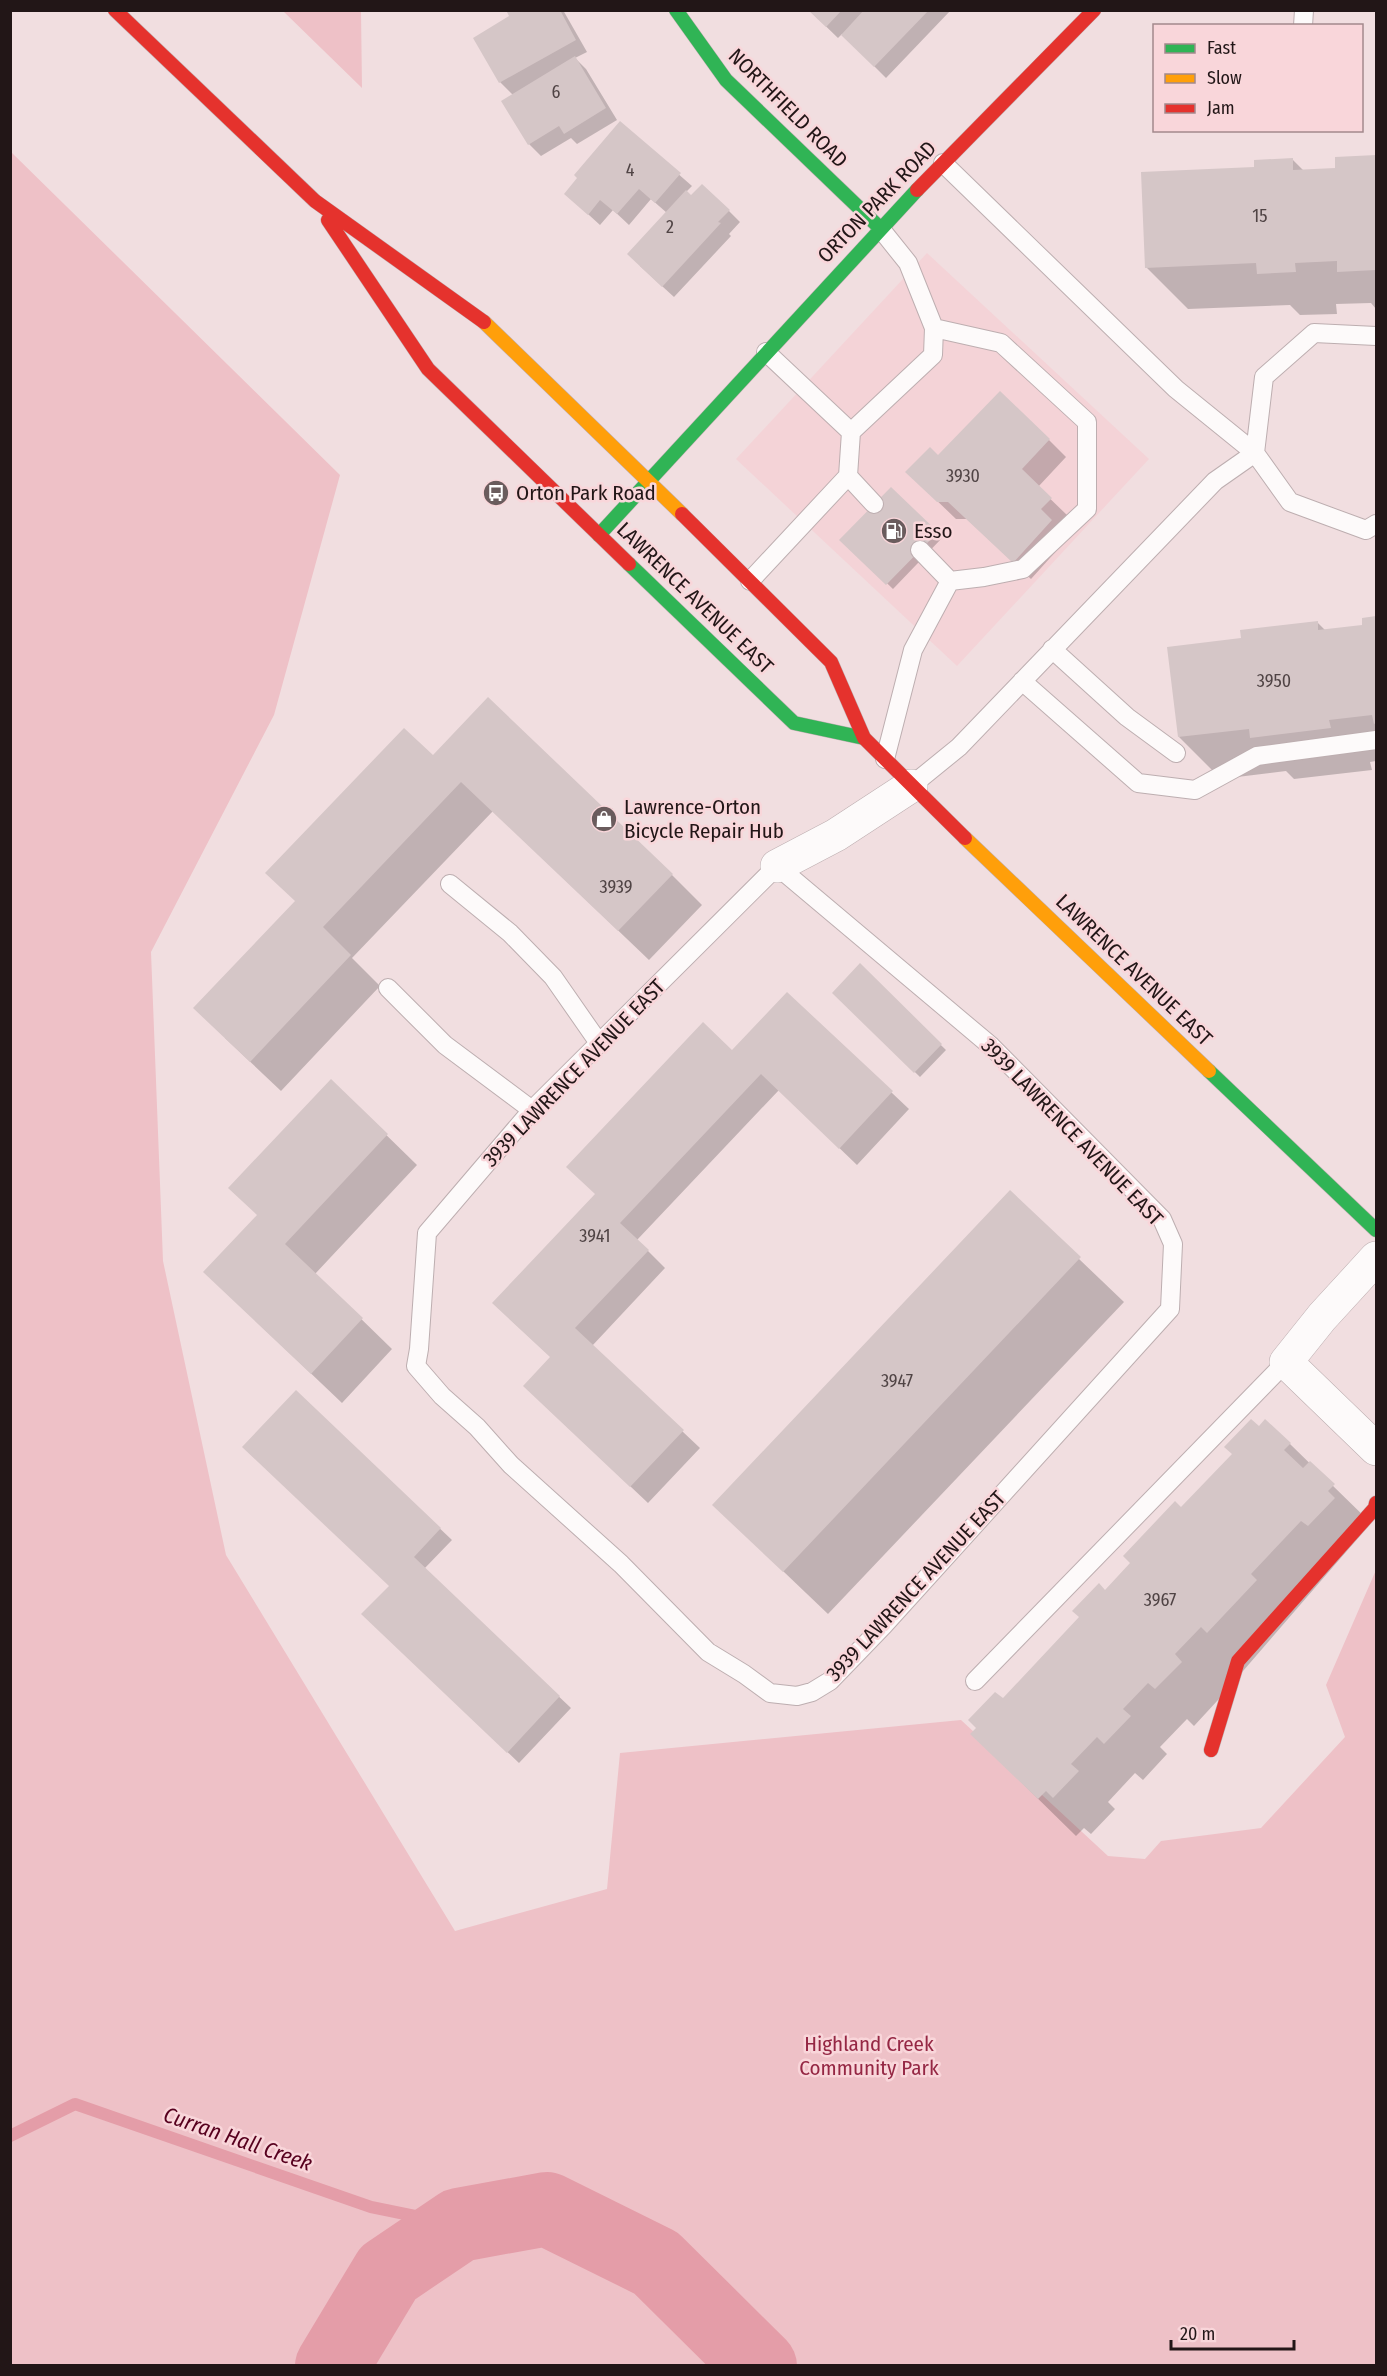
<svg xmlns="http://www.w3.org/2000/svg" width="1387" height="2376" viewBox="0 0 1387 2376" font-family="'Fira Sans Condensed',sans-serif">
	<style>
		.built { fill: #f4d3d7 }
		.green { fill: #eec1c7 }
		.shadow { fill: #0003 }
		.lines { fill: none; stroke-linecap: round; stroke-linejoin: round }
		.stream { stroke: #e49da8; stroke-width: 12 }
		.river { stroke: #e49da8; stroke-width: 74 }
		.building { fill: #d5c6c7 }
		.lane-casing { stroke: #bdaeb0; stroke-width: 20 }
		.street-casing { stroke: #bdaeb0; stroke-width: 34 }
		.fast-casing { stroke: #bdaeb0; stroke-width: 15 }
		.slow-casing { stroke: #bdaeb0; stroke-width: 15 }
		.jam-casing { stroke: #bdaeb0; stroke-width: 15 }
		.lane { stroke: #fdfafa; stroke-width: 18 }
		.street { stroke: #fdfafa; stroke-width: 33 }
		.fast { stroke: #30b455; stroke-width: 14 }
		.slow { stroke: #ff9f0a; stroke-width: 14 }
		.jam { stroke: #e5322d; stroke-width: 14 }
		.labels { text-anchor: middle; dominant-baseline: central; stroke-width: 5; stroke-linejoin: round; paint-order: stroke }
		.number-label { font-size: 18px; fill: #504445 }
		.street-label { font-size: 21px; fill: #221617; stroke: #f9d6da }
		.poi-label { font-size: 21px; fill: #221617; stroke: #f9d6da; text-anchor: start }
		.park-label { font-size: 21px; fill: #952744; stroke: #f9d6da }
		.water-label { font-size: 22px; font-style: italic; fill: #57001e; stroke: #f9d6da }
	</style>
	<rect width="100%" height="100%" fill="#f1dee0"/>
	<path class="built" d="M927,253L1149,459L957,666L736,459Z"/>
	<path class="green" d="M283,11H361L362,88Z
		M10,151L340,475L274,715L151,952L163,1261L226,1555L455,1931L607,1889L620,1753L961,1720L1108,1856L1145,1859L1161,1841L1261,1828L1345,1737L1326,1685L1376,1570V2365H11Z"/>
	<path class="shadow" d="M508,10H563L587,52L575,58L586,69L617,120L577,144L571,138L541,156L529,144L503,101L513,95L500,82L511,17Z
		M809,10H951L886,78L842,34L838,38Z
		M620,123L692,186L686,192L691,197L729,211L740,222L729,234L731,236L674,297L640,266L667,213L651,199L629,225L613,210L600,225L578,205Z
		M1376,157V309L1371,303L1336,304L1337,314L1300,315L1290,305L1188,309L1146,267L1255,169L1293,160L1304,171L1337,170V158Z
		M1049,440L1066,457L1038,487L1068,516V538L1031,579L967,519H956L907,472L938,457Z
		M891,489L942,538L893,589L842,540Z
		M1376,617V761L1370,762L1372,770L1294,779L1286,771L1221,779L1179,737L1243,640L1317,622L1326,631L1364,627L1363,619Z
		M433,757L672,875L702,905L649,960L493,811L352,958L380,986L281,1091L225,1038L296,902Z
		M860,966L946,1050L920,1077L834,993Z
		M787,994L909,1109L857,1165L779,1090L637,1240L665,1268L592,1346L700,1448L648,1503L542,1403L552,1358L511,1320L732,1052Z
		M331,1081L417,1165L315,1274L392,1349L342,1403L236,1302L258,1216Z
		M1010,1193L1124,1302L828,1614L714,1505Z
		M296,1392L452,1540L424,1569L571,1708L519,1763L375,1626L391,1586Z
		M1259,1428L1290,1444L1371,1523L1218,1700L1194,1726L1187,1719L1160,1747L1167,1754L1143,1780L1135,1773L1108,1802L1115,1809L1091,1834L1084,1828L1076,1836L972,1734Z"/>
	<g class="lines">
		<path class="stream" d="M10,2136L75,2104L371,2207L459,2225"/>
		<path class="river" d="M332,2366L388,2273L459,2225L547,2209L656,2263L760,2366"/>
	</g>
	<path class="building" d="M506,10H560L576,40L499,83L473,38L509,16Z
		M808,10H842L826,27Z
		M864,10H929L874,67L841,35Z
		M575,56L606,108L564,134L559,126L528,145L501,101Z
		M620,121L681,173L655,203L639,189L617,214L600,200L588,215L564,194L577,178L574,175Z
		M1376,155V270L1337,272V261L1295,263L1296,272L1257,274L1256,263L1145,268L1141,172L1254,167V160L1293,158V170L1335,168V157Z
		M702,184L730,210L718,222L721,223L662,287L627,254L686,190L691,195Z
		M1000,391L1050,439L1022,469L1052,498L1041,509L1052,520L1013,563L948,502H937L905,472L930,447L938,455Z
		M891,487L938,532L886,585L839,540Z
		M1376,616V723L1374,724L1372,715L1329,720L1331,728L1250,738L1249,729L1178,737L1167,647L1241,638L1240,630L1318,621V630L1362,625V618Z
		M488,697L673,874L618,931L461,782L323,927L351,955L250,1062L193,1008L295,901L265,873L404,728L433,755Z
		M860,963L942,1044L914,1073L832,993Z
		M787,992L893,1091L839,1149L761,1074L620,1223L649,1250L575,1328L684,1430L630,1487L523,1386L550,1357L492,1303L595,1194L566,1167L703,1022L732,1050Z
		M331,1079L388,1134L285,1244L363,1318L311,1374L203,1272L257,1215L228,1188Z
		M1010,1190L1081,1257L783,1572L712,1505Z
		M296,1390L441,1528L414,1557L560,1696L507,1753L361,1614L389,1586L242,1447Z
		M1251,1419L1259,1426L1265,1419L1291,1443L1284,1450L1303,1468L1310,1461L1335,1484L1328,1491L1335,1498L1308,1526L1301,1521L1251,1574L1257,1580L1207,1633L1201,1627L1175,1654L1182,1662L1155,1689L1148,1683L1123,1709L1131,1716L1104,1744L1097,1737L1071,1764L1079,1771L1053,1798L1046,1791L1038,1799L970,1734L976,1728L968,1720L995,1692L1003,1698L1079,1617L1072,1611L1099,1583L1105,1590L1130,1563L1123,1556L1175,1501L1181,1507L1232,1454L1224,1447Z"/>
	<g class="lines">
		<g class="lane-casing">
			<path id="lane" d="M1303,26L1304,10
				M943,163L1176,389L1255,453L1290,502L1366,530L1376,524
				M766,352L851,432L933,355L934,328L908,263L880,228
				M1255,453L1264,377L1314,333L1376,336
				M848,476L874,504
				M920,550L950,581
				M750,581L848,476L851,432
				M1052,649L1127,717L1176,753
				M1022,681L1138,783L1195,790L1257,756L1376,740
				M885,759L913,650L950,581L984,577L1023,569L1087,509V422L1001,343L934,328
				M911,786L959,747L1215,481L1255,453
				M777,866L991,1046L1162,1219L1173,1244L1170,1309L884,1625L830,1681L812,1692L797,1696L770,1693L744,1674L708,1652L621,1564L511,1465L477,1427L442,1396L416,1366L419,1349L427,1233L532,1110Z
				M450,884L510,933L553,977L599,1043
				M388,988L445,1045L532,1110
				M975,1681L1286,1362"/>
		</g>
		<g class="street-casing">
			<path id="street" d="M777,866L836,835L911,786
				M1376,1258L1322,1317L1286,1362L1376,1449"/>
		</g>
		<g class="fast-casing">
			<path id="fast" d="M676,10L726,80L880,228
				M599,535L917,190
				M629,564L794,723L864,738
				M1209,1071L1376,1230"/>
		</g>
		<g class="slow-casing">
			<path id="slow" d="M484,322L682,514
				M965,838L1209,1071"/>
		</g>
		<g class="jam-casing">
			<path id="jam" d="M115,10L315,201L484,322
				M917,190L1094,10
				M328,220L428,369L629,564
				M682,514L831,662L864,738L965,838
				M1211,1750L1238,1661L1375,1508L1376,1503"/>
		</g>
		<use href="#lane" class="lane"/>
		<use href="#street" class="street"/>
		<use href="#fast" class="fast"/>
		<use href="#slow" class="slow"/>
		<use href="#jam" class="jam"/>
	</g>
	<defs>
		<g id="bus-disc" transform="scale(1.35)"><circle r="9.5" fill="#6a5c5d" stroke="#f9d6da"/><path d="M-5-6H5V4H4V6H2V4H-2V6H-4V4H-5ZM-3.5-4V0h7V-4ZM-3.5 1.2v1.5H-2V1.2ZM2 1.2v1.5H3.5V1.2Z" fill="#fff"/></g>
		<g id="fuel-disc" transform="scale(1.35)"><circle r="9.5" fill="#6a5c5d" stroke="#f9d6da"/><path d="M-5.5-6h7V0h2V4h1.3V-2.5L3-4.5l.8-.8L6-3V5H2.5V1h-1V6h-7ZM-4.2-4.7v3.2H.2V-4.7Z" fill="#fff"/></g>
		<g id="shop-disc" transform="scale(1.35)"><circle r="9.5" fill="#6a5c5d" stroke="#f9d6da"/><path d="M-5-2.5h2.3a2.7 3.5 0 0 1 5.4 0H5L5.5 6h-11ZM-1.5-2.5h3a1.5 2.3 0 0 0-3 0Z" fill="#fff"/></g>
	</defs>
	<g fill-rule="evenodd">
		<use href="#bus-disc" x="496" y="493"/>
		<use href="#fuel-disc" x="894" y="531"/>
		<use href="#shop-disc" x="604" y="819"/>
	</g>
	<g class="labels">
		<g class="number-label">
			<text x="556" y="92">6</text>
			<text x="630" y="170">4</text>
			<text x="1260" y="216">15</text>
			<text x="670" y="227">2</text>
			<text x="963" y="476">3930</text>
			<text x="1274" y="681">3950</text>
			<text x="616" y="887">3939</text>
			<text x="595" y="1236">3941</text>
			<text x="897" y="1381">3947</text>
			<text x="1160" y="1600">3967</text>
		</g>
		<g class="street-label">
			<text transform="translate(788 108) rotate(45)">NORTHFIELD ROAD</text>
			<text transform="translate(877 202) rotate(-46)">ORTON PARK ROAD</text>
			<text transform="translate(695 598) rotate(44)">LAWRENCE AVENUE EAST</text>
			<text transform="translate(1134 970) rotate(44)">LAWRENCE AVENUE EAST</text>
			<text transform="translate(574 1073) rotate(-46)">3939 LAWRENCE AVENUE EAST</text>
			<text transform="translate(1072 1132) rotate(46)">3939 LAWRENCE AVENUE EAST</text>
			<text transform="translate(916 1586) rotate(-47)">3939 LAWRENCE AVENUE EAST</text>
		</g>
		<g class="poi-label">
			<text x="516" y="493">Orton Park Road</text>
			<text x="914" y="531">Esso</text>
			<text x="624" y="807">Lawrence-Orton<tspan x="624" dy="24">Bicycle Repair Hub</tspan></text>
		</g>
		<g class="park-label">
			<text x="869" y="2044">Highland Creek<tspan x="869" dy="24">Community Park</tspan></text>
		</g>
		<g class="water-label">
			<text transform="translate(238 2139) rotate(19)">Curran Hall Creek</text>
		</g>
	</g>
	<rect width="1387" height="2376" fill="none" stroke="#221617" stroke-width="24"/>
	<rect x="1153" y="24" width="210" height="108" fill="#f9d6da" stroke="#a3898c" stroke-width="1.5"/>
	<rect x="1165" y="44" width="30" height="9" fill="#30b455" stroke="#a3898c" stroke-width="1.5"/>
	<text x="1207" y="54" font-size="18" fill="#221617">Fast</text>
	<rect x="1165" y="74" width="30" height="9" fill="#ff9f0a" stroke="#a3898c" stroke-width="1.5"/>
	<text x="1207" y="84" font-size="18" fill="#221617">Slow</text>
	<rect x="1165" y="104" width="30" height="9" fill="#e5322d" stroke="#a3898c" stroke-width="1.5"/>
	<text x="1207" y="114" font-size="18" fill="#221617">Jam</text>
	<path d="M1171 2340v9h123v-9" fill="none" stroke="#221617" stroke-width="3"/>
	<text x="1180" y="2340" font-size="18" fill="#221617" stroke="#f9d6da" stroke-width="4.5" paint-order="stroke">20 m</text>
</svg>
